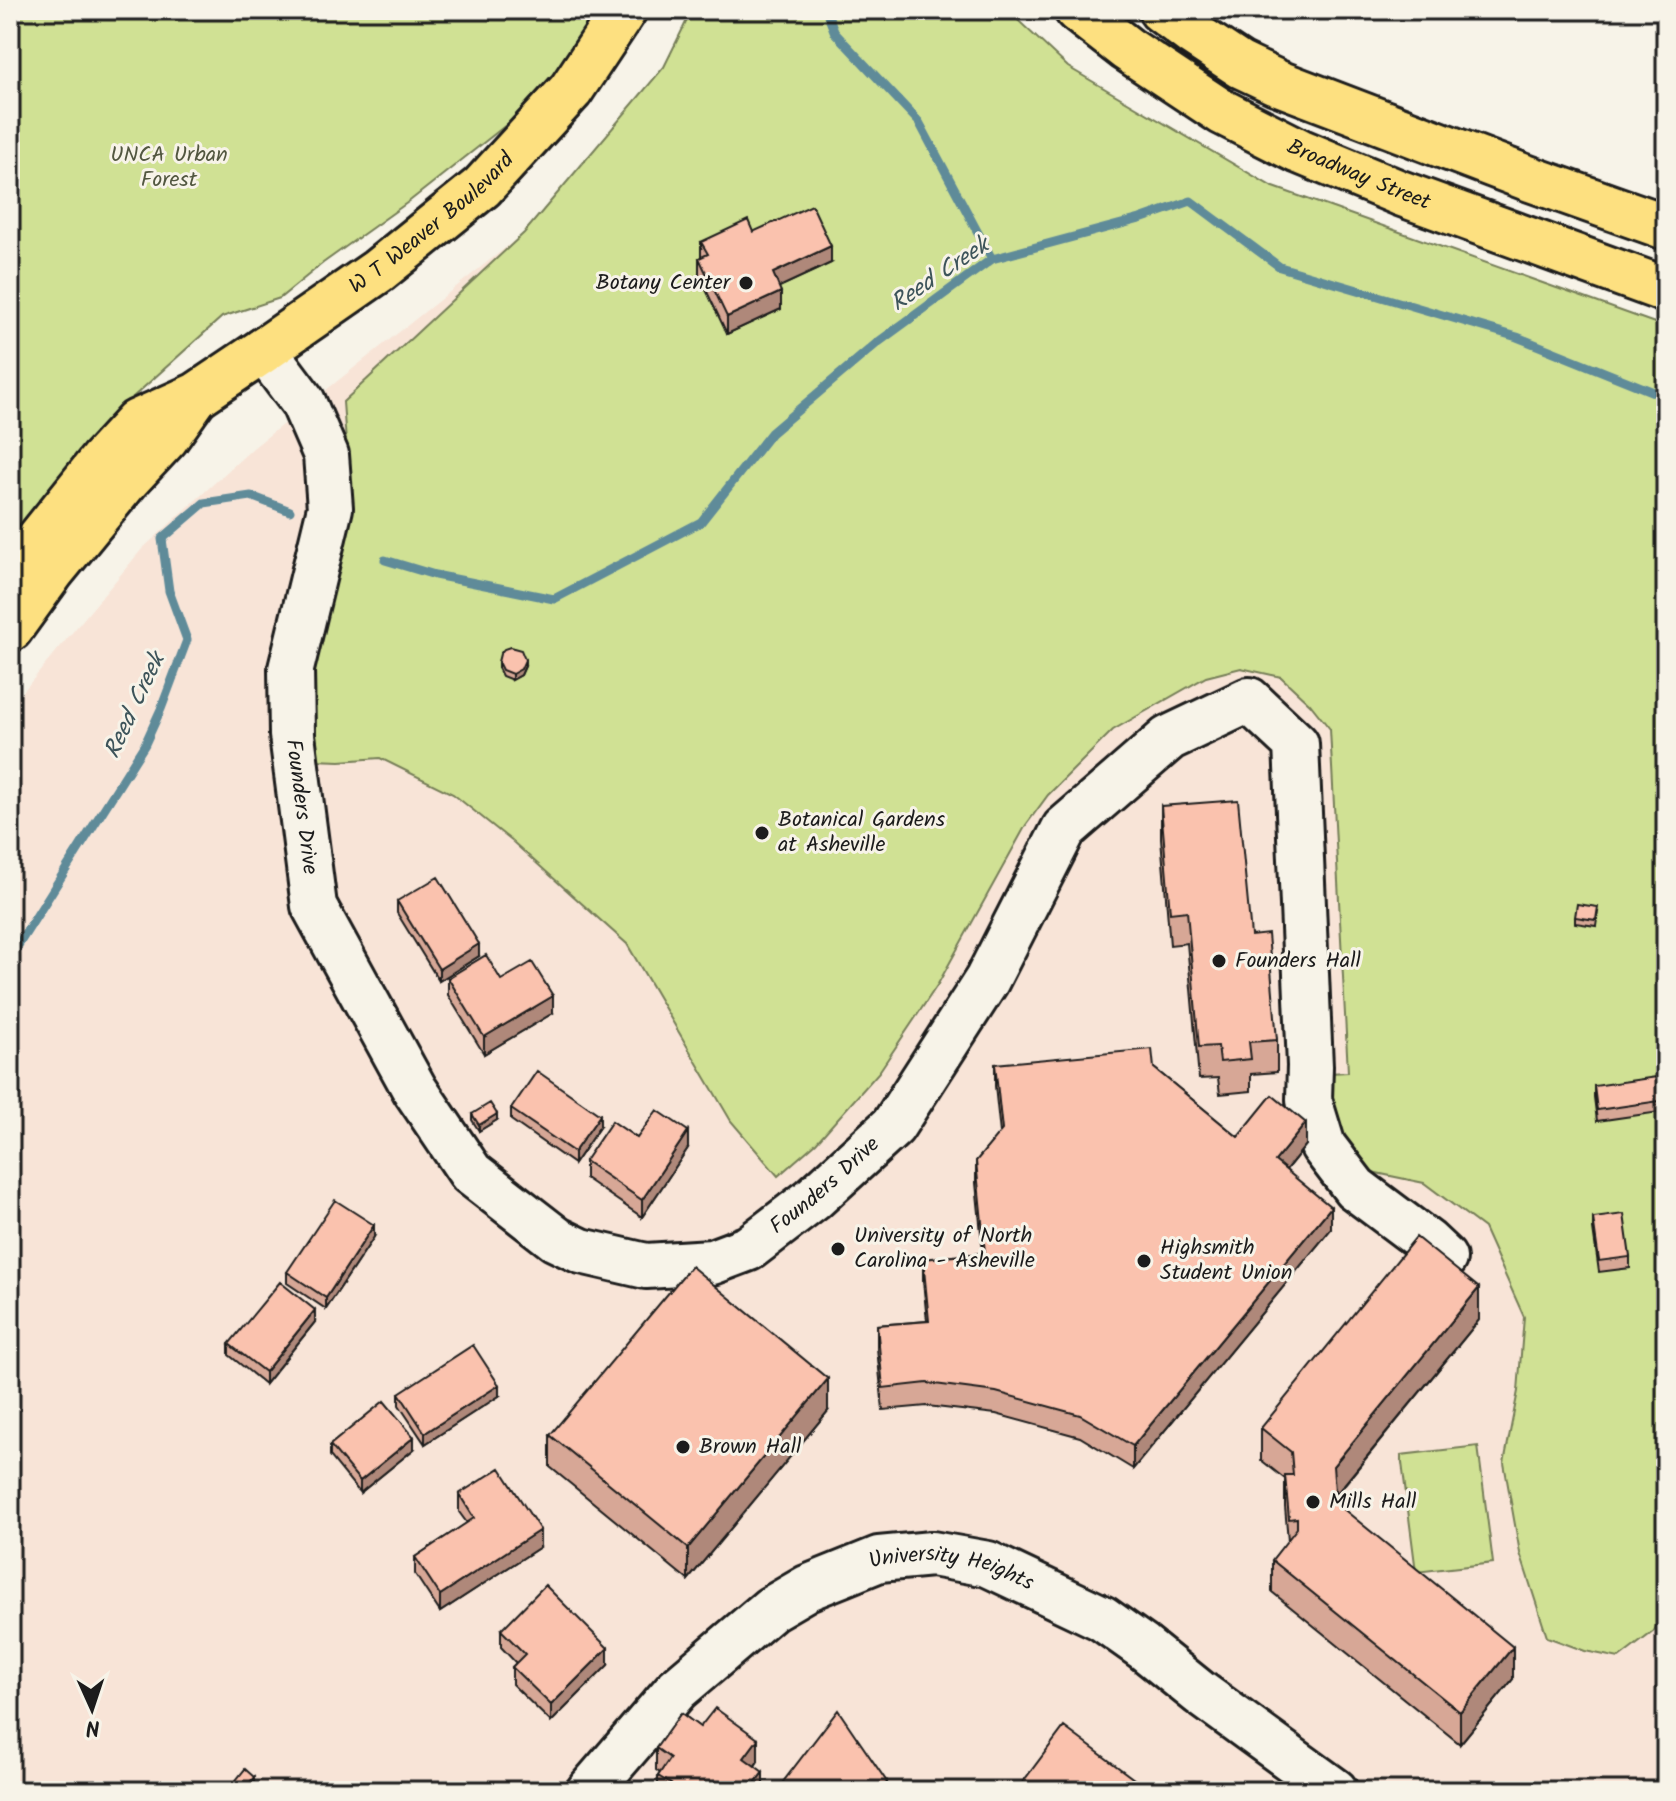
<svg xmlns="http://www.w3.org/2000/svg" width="1676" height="1801" viewBox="0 0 1676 1801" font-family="Kalam,sans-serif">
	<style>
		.built { fill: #f8e4d7 }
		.green { fill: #d0e194; stroke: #767e58; stroke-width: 2 }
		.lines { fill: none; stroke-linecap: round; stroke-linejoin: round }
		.stream { stroke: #5f8b99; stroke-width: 9 }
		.minor-casing { stroke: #1c1c1c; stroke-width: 50 }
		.major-casing { stroke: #1c1c1c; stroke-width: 50 }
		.minor { stroke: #f7f3e8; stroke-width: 44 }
		.major { stroke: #fde080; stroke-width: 44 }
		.wall { fill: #d7a796; stroke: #1c1c1c; stroke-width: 2 }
		.shaded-wall { fill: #af887a; stroke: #1c1c1c; stroke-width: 2 }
		.building { fill: #fac2ae; stroke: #1c1c1c; stroke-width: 2 }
		.poi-dot { fill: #1c1c1c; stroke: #f7f3e8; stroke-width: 3 }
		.labels { text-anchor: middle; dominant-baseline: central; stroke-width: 6; stroke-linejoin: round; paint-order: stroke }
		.park-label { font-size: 22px; fill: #525740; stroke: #f7f3e8 }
		.street-label { font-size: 22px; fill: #1c1c1c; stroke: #f7f3e8 }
		.poi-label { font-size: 22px; fill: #1c1c1c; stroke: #f7f3e8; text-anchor: start }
		.water-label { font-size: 24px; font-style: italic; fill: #3d545a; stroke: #f7f3e8 }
	</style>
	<rect width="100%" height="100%" fill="#f7f3e8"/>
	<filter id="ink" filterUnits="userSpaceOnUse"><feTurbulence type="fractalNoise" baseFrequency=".0125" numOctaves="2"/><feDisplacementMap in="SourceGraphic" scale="16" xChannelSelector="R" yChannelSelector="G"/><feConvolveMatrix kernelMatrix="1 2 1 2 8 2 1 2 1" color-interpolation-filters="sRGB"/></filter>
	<g filter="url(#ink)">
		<path class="built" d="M692,10H1007L1068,67L1271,186L1666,327V1791H10V707L142,549L253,448L524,233L664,67Z"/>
		<path class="green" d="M10,10H597L589,25L534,103L411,200L323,263L280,298L222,317L102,425L10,553Z
			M692,10H1007L1068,67L1271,186L1666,327V1606L1654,1631L1619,1658L1585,1651L1547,1637L1520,1553L1504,1463L1518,1391L1524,1317L1484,1228L1424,1183L1367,1171L1328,1116L1329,1073L1348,1072L1330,729L1310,704L1281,677L1241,668L1206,677L1113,730L1048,795L1026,825L938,984L879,1072L816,1143L778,1176L731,1121L627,944L513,842L453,794L380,758L340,761L314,760L315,668L351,510L343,402L524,233L664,67Z
			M1478,1446L1493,1563L1416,1572L1401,1455Z"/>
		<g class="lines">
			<path class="stream" d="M826,10L835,33L919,122L992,259
				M385,560L435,575L554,599L701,522L771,433L877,343L992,259L1140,219L1191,201L1280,267L1517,337L1666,397
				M10,958L145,744L161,709L187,640L169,591L162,539L204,503L251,496L290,511"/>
			<g class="minor-casing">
				<g id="minor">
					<path id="s1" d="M264,350L303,402L326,455L330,508L291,669L292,735L314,906L415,1090L471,1173L556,1239L581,1251L646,1266L712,1262L749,1248L813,1199L893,1126L987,980L1064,829L1169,738L1249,700L1296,744L1310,1066L1309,1100L1323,1146L1355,1188L1427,1242L1444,1258"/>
					<path id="s2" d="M589,1791L677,1689L771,1609L807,1588L879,1559L932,1554L988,1564L1102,1618L1143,1647L1200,1693L1335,1791"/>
				</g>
			</g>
			<g class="major-casing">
				<g id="major">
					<path id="s3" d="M1077,10L1127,49L1222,112L1299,151L1400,193L1666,290"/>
					<path d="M1161,10L1193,34L1240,65L1276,82L1525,177L1666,227"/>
					<path id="s4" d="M10,575L101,461L137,422L197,395L264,350L378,271L482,187L571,90L624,10"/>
					<path d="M10,629L52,571L126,481L166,438L195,397"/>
				</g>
			</g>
			<use href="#minor" class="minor"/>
			<use href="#major" class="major"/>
		</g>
		<path class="wall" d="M701,242L831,263L779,287L781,309L727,334L699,275V258L701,257Z
			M498,662L525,666L521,675L512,680L502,676L498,668Z
			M1161,806L1251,936L1277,1040V1072L1251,1074V1091L1220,1094L1218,1078L1199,1079L1187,943L1170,945L1161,838Z
			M397,901L479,956L439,981L397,913Z
			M1598,912L1596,926L1575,923V917Z
			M448,978L501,980L553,1013L484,1054L448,995Z
			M995,1064L1154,1068L1238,1137L1306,1145L1286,1170L1331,1229L1133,1469L1080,1437L996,1414L927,1406L883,1410L877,1348V1325L927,1321L923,1281V1259L983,1253L976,1183V1161L1000,1133L995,1086Z
			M1594,1086L1660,1101V1112L1597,1121L1594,1097Z
			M511,1109L600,1126L574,1164L511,1120Z
			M472,1114L497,1120L479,1131L472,1120Z
			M637,1138L688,1148L642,1217L585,1178V1161Z
			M1593,1218L1630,1257V1268L1599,1272L1593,1229Z
			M374,1237L326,1309L287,1283V1272Z
			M1479,1320L1336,1495V1503L1513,1679L1460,1744L1272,1592V1560L1288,1540L1285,1507V1479L1261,1460V1428Z
			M315,1322L265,1384L229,1355V1344Z
			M399,1393L499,1396L425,1444L399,1405Z
			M828,1411L688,1580L550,1467V1435Z
			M330,1445L414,1449L360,1493L330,1456Z
			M459,1494L540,1547L440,1612L415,1574V1557L467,1523L459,1512Z
			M501,1630L608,1665L551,1722L512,1684V1667L516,1663L501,1647Z
			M700,1727L758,1761L755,1766L763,1791H658V1776L660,1773L656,1770V1748Z
			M254,1783L248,1791H235L233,1789V1784Z"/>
		<path class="shaded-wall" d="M831,246V263L773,290V273Z
			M781,292V309L727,334V317Z
			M525,660V666L521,675L512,680V674Z
			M479,944V956L439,981V969Z
			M553,996V1013L484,1054V1037Z
			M497,1114V1120L479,1131V1125Z
			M600,1115V1126L574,1164V1152Z
			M1306,1123V1145L1275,1183V1161Z
			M688,1131V1148L642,1217V1200Z
			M1331,1207V1229L1133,1469V1446Z
			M374,1225V1237L326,1309V1298Z
			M1479,1288V1320L1333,1498V1466Z
			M315,1310V1322L265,1384V1372Z
			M828,1379V1411L688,1580V1548Z
			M499,1385V1396L425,1444V1433Z
			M414,1437V1449L360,1493V1481Z
			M540,1530V1547L440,1612V1595Z
			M1513,1647V1679L1460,1744V1712Z
			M608,1648V1665L551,1722V1705Z
			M758,1739V1761L744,1781V1758Z
			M763,1772V1791H749Z
			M254,1777V1783L248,1791H244Z
			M887,1782V1791H880Z"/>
		<path class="building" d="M812,205L831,246L773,273L781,292L727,317L699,258L708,254L701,242L748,220L753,232Z
			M510,647L521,650L525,660L521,669L512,674L502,670L498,662L500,654L504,649Z
			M1238,800L1251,936L1268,934L1277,1040L1249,1042L1251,1059L1220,1062L1218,1046L1199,1047L1187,911L1170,913L1161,806Z
			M438,877L479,944L439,969L397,901Z
			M1577,904L1598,907L1596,920L1575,917Z
			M486,955L501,980L532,962L553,996L484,1037L448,978Z
			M1152,1049L1154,1068L1238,1137L1272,1095L1306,1123L1275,1161L1331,1207L1133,1446L1080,1415L996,1392L927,1383L883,1388L877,1325L929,1321L923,1259L985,1253L976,1161L1002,1130L995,1064Z
			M537,1071L600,1115L574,1152L511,1109Z
			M1657,1077L1660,1101L1597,1110L1594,1086Z
			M490,1103L497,1114L479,1125L472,1114Z
			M657,1110L688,1131L642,1200L585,1161L612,1121L637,1138Z
			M335,1200L374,1225L326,1298L287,1272Z
			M1624,1214L1630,1257L1599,1261L1593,1218Z
			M1416,1237L1479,1288L1333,1466L1336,1503L1513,1647L1460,1712L1272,1560L1297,1528V1518L1289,1519L1285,1475H1293L1291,1452L1261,1428Z
			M691,1266L828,1379L688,1548L550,1435Z
			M280,1282L315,1310L265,1372L229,1344Z
			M473,1345L499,1385L425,1433L399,1393Z
			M384,1401L414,1437L360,1481L330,1445Z
			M500,1468L540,1530L440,1595L415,1557L474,1518L459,1494Z
			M545,1585L608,1648L551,1705L512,1667L525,1654L501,1630Z
			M715,1708L758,1739L744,1758L763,1772L749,1791H665L671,1784L658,1776L670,1758L656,1748L681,1713L700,1727Z
			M838,1710L887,1782L880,1791H776Z
			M1064,1727L1150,1791H1016Z
			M245,1769L254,1777L243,1791L233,1784Z"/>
	</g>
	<g class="poi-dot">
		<circle cx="746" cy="283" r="8"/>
		<circle cx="762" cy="833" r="8"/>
		<circle cx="1219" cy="961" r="8"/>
		<circle cx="838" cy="1249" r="8"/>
		<circle cx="1144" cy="1261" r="8"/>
		<circle cx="683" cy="1447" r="8"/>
		<circle cx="1313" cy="1502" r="8"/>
	</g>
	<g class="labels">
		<g class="park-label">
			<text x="169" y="155">UNCA Urban<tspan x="169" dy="25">Forest</tspan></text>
		</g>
		<g class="street-label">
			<text stroke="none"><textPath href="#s3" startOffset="328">Broadway Street</textPath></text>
			<text stroke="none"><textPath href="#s4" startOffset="556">W T Weaver Boulevard</textPath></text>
			<text stroke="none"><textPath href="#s1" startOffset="480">Founders Drive</textPath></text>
			<text stroke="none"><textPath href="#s1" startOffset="1296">Founders Drive</textPath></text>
			<text stroke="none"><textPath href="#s2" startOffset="452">University Heights</textPath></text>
		</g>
		<g class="poi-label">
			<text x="730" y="283" text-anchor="end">Botany Center</text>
			<text x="778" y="820">Botanical Gardens<tspan x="778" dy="25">at Asheville</tspan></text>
			<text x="1235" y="961">Founders Hall</text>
			<text x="854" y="1236">University of North<tspan x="854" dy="25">Carolina - Asheville</tspan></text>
			<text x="1160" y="1248">Highsmith<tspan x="1160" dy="25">Student Union</tspan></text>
			<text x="699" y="1447">Brown Hall</text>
			<text x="1329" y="1502">Mills Hall</text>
		</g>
		<g class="water-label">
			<text transform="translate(940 275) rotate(-34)">Reed Creek</text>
			<text transform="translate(135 706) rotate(-65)">Reed Creek</text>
		</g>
	</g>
	<rect width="1676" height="1801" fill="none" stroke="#f7f3e8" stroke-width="40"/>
	<rect x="20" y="20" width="1636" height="1761" fill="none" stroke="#1c1c1c" stroke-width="3" filter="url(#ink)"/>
	<g transform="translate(92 1709) rotate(177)" stroke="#f7f3e8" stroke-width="6" paint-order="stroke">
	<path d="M0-6L14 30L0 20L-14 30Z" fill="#1c1c1c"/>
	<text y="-12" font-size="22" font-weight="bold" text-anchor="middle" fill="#1c1c1c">N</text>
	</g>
</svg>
